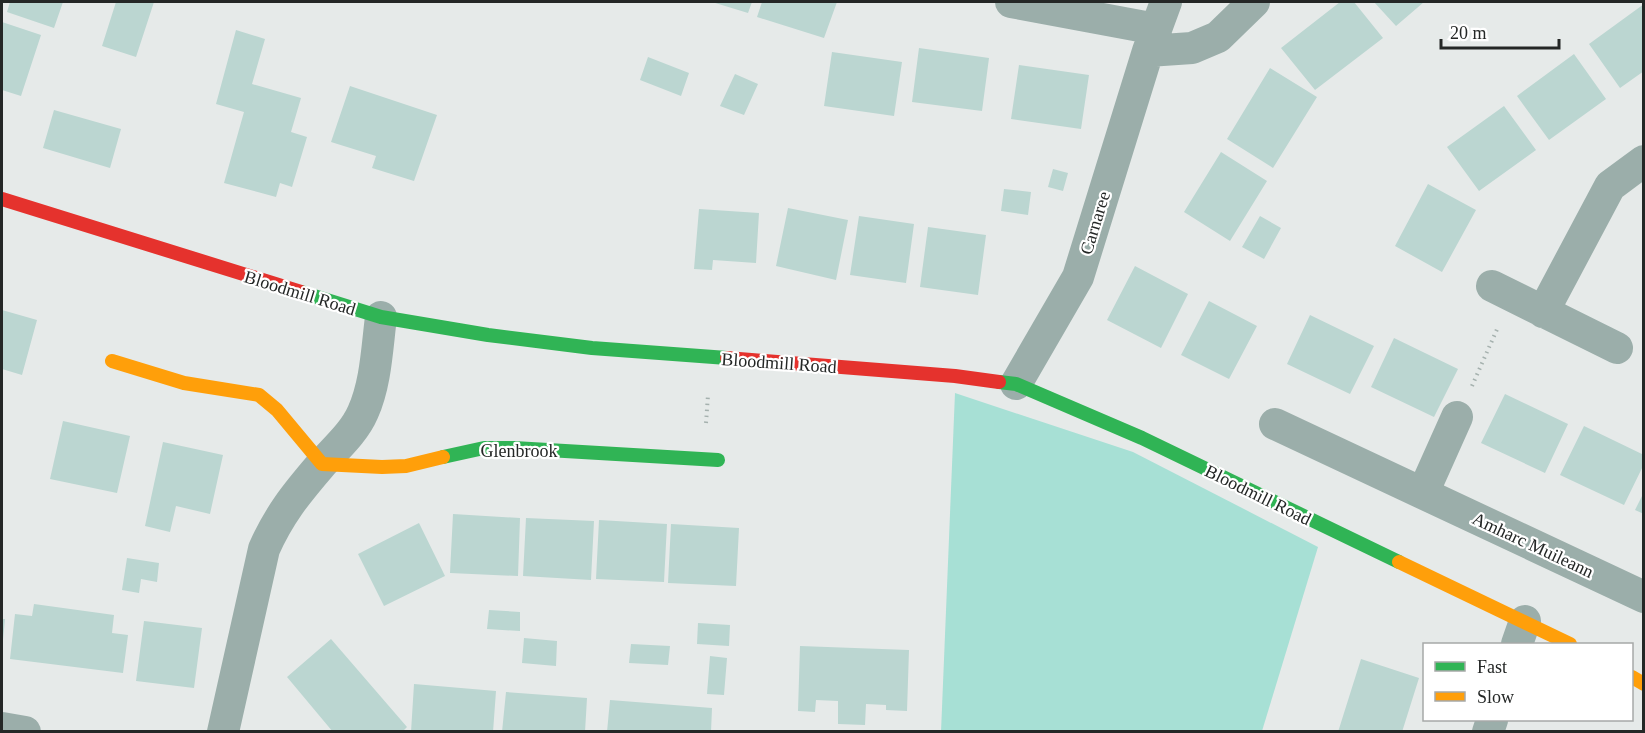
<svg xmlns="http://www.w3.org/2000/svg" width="1645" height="733" viewBox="0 0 1645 733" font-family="'Times New Roman',serif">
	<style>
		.green { fill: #a7e0d5 }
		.building { fill: #bbd6d1 }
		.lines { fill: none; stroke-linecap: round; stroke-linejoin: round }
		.path { stroke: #a5b1ae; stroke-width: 4; stroke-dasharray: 1.5 4.5; stroke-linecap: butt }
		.street { stroke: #9baeaa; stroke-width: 32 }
		.fast { stroke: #30b455; stroke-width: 14 }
		.slow { stroke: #ff9f0a; stroke-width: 14 }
		.jam { stroke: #e5322d; stroke-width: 14 }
		.labels { text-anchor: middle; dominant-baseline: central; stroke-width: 4.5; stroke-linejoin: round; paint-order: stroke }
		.street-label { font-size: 18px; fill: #242726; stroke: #fff }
	</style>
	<rect width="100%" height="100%" fill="#e6eae9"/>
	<path class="green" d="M955,393L1133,452L1318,547L1262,731L941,732Z"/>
	<path class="building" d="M10,2H63L54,28L7,12Z
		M116,2H154L136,57L102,46Z
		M712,2H752L748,13Z
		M762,2H837L824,38L757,17Z
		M1340,2H1354L1383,38L1315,90L1281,48Z
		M1374,2H1424L1396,26Z
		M1644,4V71L1620,88L1589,44Z
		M2,22L41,35L21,96L2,90Z
		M236,30L265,39L252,84L301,98L291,132L307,137L292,187L280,183L276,197L224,183L244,112L216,104Z
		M919,48L989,58L982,111L912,102Z
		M832,52L902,62L894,116L824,106Z
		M1574,54L1606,99L1549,140L1517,96Z
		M648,57L689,73L681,96L640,80Z
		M1019,65L1089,75L1081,129L1011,119Z
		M1270,68L1317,97L1273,168L1227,139Z
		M735,74L758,84L744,115L720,106Z
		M350,86L437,115L414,181L372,168L376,156L331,142Z
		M1504,106L1536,150L1479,191L1447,147Z
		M54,110L121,129L110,168L43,148Z
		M1221,152L1267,181L1230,241L1184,212Z
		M1053,169L1068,173L1063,191L1048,187Z
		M1428,184L1476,210L1442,272L1395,246Z
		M1004,189L1031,192L1028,215L1001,211Z
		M788,208L848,220L836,280L776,266Z
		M699,209L759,213L756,263L713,260L712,270L694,269Z
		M859,216L914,224L906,283L850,275Z
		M1260,216L1281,228L1264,259L1242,247Z
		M928,227L986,235L978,295L920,287Z
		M1135,266L1188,294L1161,348L1107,320Z
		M1209,301L1257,326L1229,379L1181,355Z
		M2,310L37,320L22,375L2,369Z
		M1310,315L1374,346L1350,394L1287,364Z
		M1394,338L1458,369L1434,417L1371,387Z
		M1505,394L1568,424L1545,473L1481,443Z
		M63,421L130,436L117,493L50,479Z
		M1584,426L1644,455V464L1624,505L1560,475Z
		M163,442L223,455L210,514L176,506L170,532L145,526Z
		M1644,492V514L1635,510Z
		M453,514L520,518L518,576L450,573Z
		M526,518L594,521L591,580L523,576Z
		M599,520L667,524L664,582L596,579Z
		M419,523L445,576L384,606L358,554Z
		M671,524L739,528L736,586L668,583Z
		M127,558L159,563L157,582L141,579L139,593L122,590Z
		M34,604L114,615L112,633L128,635L123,673L10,659L15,614L32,616Z
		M489,610L520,612V631L487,629Z
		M2,619H5L3,640H2Z
		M144,621L202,628L194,688L136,681Z
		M698,623L730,625L729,646L697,644Z
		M524,638L557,641L556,666L522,663Z
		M331,639L407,727L402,732H333L287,677Z
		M631,644L670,646L668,665L629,663Z
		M800,646L909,650L907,711L886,710V705L866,704L865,725L838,724V701L816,700L815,712L798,711Z
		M710,656L727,658L724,695L707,694Z
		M1361,659L1419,678L1402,732H1338Z
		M414,684L496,691L493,732H411Z
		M506,692L587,698L585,732H502Z
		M610,700L712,708L711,732H607Z"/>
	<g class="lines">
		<path class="path" d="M1472,386L1498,327
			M706,423L708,395"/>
		<path class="street" d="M1011,2L1156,29
			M1148,51L1192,48L1218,37L1254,2
			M1492,286L1617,348
			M1543,312L1610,186L1644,161
			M1016,384L1078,277L1148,51L1166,2
			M1275,424L1644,597
			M1423,493L1457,417
			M1517,644L1525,621
			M2,728L25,732
			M223,732L264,549C279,515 296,494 320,466C335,449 354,433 363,412C376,383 377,348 381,317
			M1488,732L1492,720"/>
		<path class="fast" d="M301,292L381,317L488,335L592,348L727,358
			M999,382L1016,384L1142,438L1399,562
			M443,457L484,448H514L718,460"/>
		<path class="slow" d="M112,361L184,383L259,395L277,410L322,464L382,467L406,466L443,457
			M1399,562L1570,644
			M1632,677L1644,684"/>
		<path class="jam" d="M2,199L301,292
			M727,358L955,376L999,382"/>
	</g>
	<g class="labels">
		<g class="street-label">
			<text transform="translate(1095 223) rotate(-73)">Carnaree</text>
			<text transform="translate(300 293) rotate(17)">Bloodmill Road</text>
			<text transform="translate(779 363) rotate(4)">Bloodmill Road</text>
			<text x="519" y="451">Glenbrook</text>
			<text transform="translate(1258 495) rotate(26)">Bloodmill Road</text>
			<text transform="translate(1533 545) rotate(25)">Amharc Muileann</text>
		</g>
	</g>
	<rect width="1645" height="733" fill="none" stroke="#242726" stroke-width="6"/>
	<rect x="1423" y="643" width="210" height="78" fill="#ffffff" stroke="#a7a9a8" stroke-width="1.5"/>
	<rect x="1435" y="662" width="30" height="9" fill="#30b455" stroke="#a7a9a8" stroke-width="1.5"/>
	<text x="1477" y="673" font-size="18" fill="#242726">Fast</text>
	<rect x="1435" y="692" width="30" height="9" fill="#ff9f0a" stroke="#a7a9a8" stroke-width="1.5"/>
	<text x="1477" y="703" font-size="18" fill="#242726">Slow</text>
	<path d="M1441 39v9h118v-9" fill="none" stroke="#242726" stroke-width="3"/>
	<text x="1450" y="39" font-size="18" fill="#242726" stroke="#ffffff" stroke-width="4.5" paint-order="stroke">20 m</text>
</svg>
